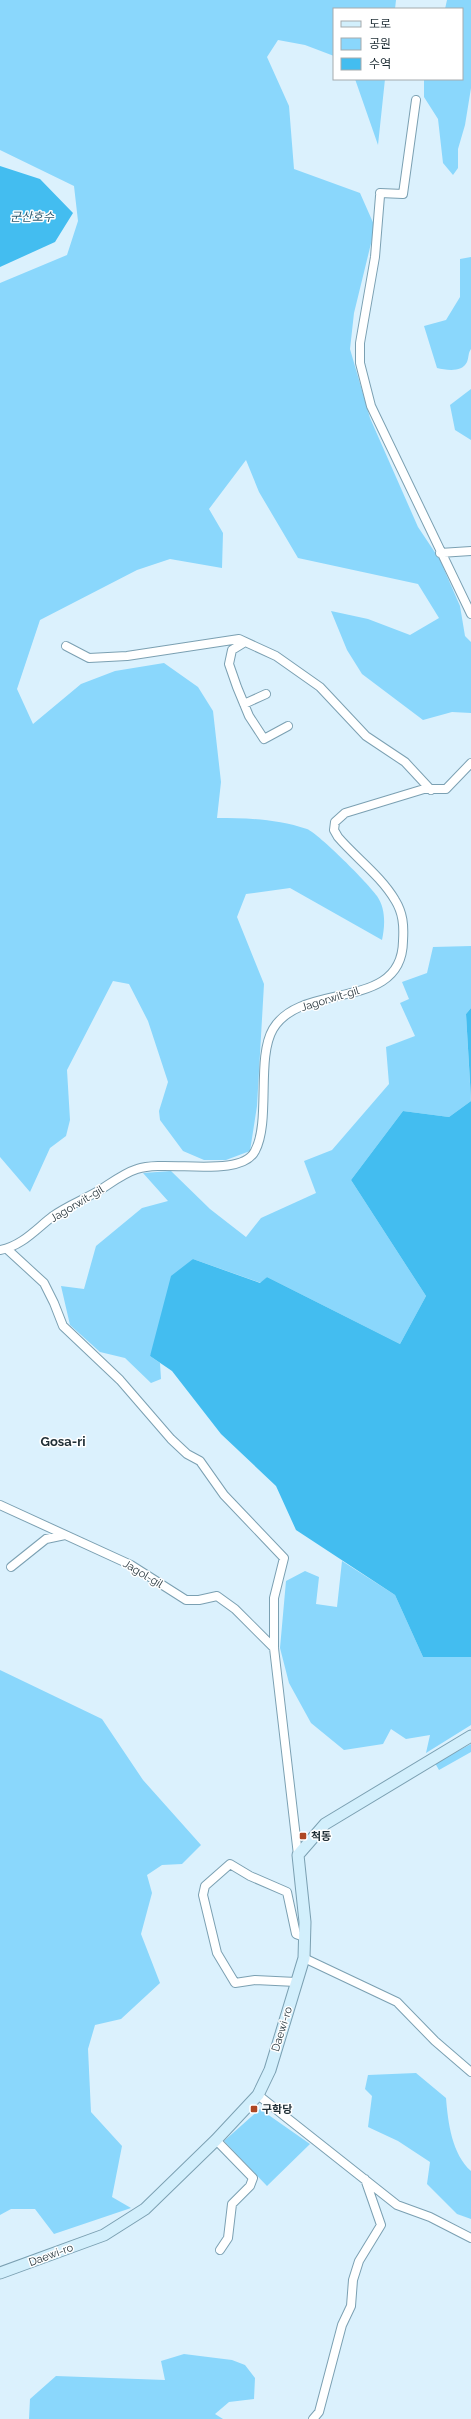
<svg xmlns="http://www.w3.org/2000/svg" width="471" height="2419" viewBox="0 0 471 2419" font-family="Raleway,'Noto Sans KR',sans-serif">
	<style>
		.green { fill: #8ad7fc }
		.water { fill: #43bdf0 }
		.lines { fill: none; stroke-linecap: round; stroke-linejoin: round }
		.street-casing { stroke: #7ba0b2; stroke-width: 10 }
		.secondary-casing { stroke: #7ba0b2; stroke-width: 13 }
		.street { stroke: #fff; stroke-width: 8 }
		.secondary { stroke: #d2effc; stroke-width: 11 }
		.poi-dot { fill: #ae4724; stroke: #fff; stroke-width: 1.5 }
		.labels { text-anchor: middle; dominant-baseline: central; stroke-width: 3; stroke-linejoin: round; paint-order: stroke }
		.street-label { font-size: 11px; fill: #1f2e35; stroke: #fff }
		.poi-label { font-size: 11px; font-weight: bold; fill: #1f2e35; stroke: #fff; text-anchor: start }
		.water-label { font-size: 12px; font-style: italic; fill: #29596f; stroke: #fff }
		.quarter-label { font-size: 13px; font-weight: bold; fill: #1f2e35; stroke: #fff }
	</style>
	<rect width="100%" height="100%" fill="#dbf1fd"/>
	<path class="green" d="M0,0H396L395,9H334V56L305,45L278,40L267,57L289,106L294,169L360,193L375,227L354,313L350,349L370,418L418,527L440,560L460,606L465,636L471,642V713L452,712L423,720L362,674L347,650L331,611L368,619L410,635L439,618L418,584L298,558L259,492L246,460L209,509L223,533L222,568L170,559L137,570L40,620L17,689L33,724L81,684L115,671L164,663L198,687L213,711L221,782L217,818C248,818 277,819 307,829C319,834 369,884 377,896C386,909 385,926 382,940L290,888L246,894L237,917L264,984L257,1106L250,1151L226,1160H204L183,1151L160,1120L159,1111L168,1082L148,1021L129,984L113,981L67,1070L70,1120L66,1136L50,1148L30,1192L0,1157V283L67,255L78,221L74,186L0,150Z
		M447,0H471V88L465,125L458,149V168L453,175L443,163L438,119L424,97V79H462V9H445Z
		M355,79H385L378,145Z
		M471,257V349C468,353 469,357 467,362C462,373 446,370 437,368L424,326L446,320L460,297V259Z
		M471,389V440L455,430L450,405Z
		M471,946V1008L466,1014L471,1101L449,1117L403,1111L351,1180L426,1296L400,1344L267,1277L261,1283L193,1259L150,1356L160,1363L161,1379L151,1383L125,1358L100,1352L70,1325L61,1286L84,1289L96,1246L142,1208L168,1201L143,1173L171,1171L210,1209L246,1237L261,1218L316,1193L304,1161L332,1150L389,1084L386,1047L415,1036L400,1003L409,999L402,982L427,973L433,947Z
		M342,1561L395,1595L423,1657H471V1725L426,1753L430,1735L406,1739L391,1729L383,1744L344,1750L311,1723L289,1683L280,1648L286,1581L305,1571L319,1577L316,1604L337,1607Z
		M0,1670L102,1719L143,1780L201,1845L182,1864L162,1865L147,1875L152,1893L141,1934L160,1983L121,2019L95,2025L88,2049L91,2112L122,2146L112,2197L131,2208L54,2234L35,2209H11L0,2215Z
		M471,1744V1752L439,1770L435,1763Z
		M416,2073L446,2098C448,2123 452,2154 471,2171V2219L457,2214L427,2184L430,2162L398,2141L368,2127L372,2096L365,2089L368,2075Z
		M260,2109L310,2144L267,2186L224,2141Z
		M184,2354L232,2360L245,2365L255,2378L254,2399L229,2402L215,2414L223,2419H29L30,2399L56,2376L165,2380L161,2361Z"/>
	<path class="water" d="M0,166L40,179L73,213L55,242L0,267Z
		M471,1008V1099L466,1014Z
		M471,1101V1657H423L395,1595L296,1530L276,1486L221,1434L172,1371L150,1356L171,1276L193,1259L260,1283L267,1277L400,1344L426,1296L351,1180L403,1111L449,1117Z"/>
	<g class="lines">
		<g class="street-casing">
			<path id="street" d="M380,193L403,194L416,100
				M380,196L375,257L360,343V363L371,406L471,614
				M440,553L471,551
				M245,642L232,650L229,664L237,687L249,716L264,739L288,726
				M66,646L89,658L127,656L239,639L276,656L320,687L366,736L405,762L431,790
				M244,704L266,694
				M7,1249L44,1283L54,1303L63,1326L120,1380L171,1439L187,1454L200,1461L224,1495L284,1558L274,1598V1648L298,1855
				M0,1250C22,1246 36,1229 53,1216C67,1206 85,1199 100,1190C111,1183 124,1173 137,1169C166,1159 241,1179 255,1151C271,1121 256,1058 273,1029C302,980 402,1013 403,941C404,925 403,913 395,900C381,876 356,858 338,837L334,830L335,822L345,813L424,789H446L471,763
				M0,1505L131,1565L186,1600H199L217,1596L235,1609L274,1648
				M11,1567L46,1539L65,1535
				M304,1958L397,2002L435,2041L471,2072
				M296,1982L255,1980L235,1983L217,1953L203,1895L205,1886L230,1864L250,1876L287,1892L296,1934L304,1937
				M258,2095L397,2205L430,2217L471,2238
				M216,2140L253,2178L250,2186L232,2204L228,2238L220,2250
				M313,2419L319,2412L342,2325L351,2306L353,2280L359,2261L381,2225L365,2179"/>
		</g>
		<g class="secondary-casing">
			<path id="secondary" d="M0,2273L104,2235L145,2209L216,2140L258,2095L270,2070L304,1958L305,1922L298,1855L325,1824L471,1736"/>
		</g>
		<use href="#street" class="street"/>
		<use href="#secondary" class="secondary"/>
	</g>
	<g class="poi-dot">
		<rect x="299" y="1832" width="8" height="8" rx="2"/>
		<rect x="250" y="2105" width="8" height="8" rx="2"/>
	</g>
	<g class="labels">
		<g class="street-label">
			<text transform="translate(330 999) rotate(-17)">Jagorwit-gil</text>
			<text transform="translate(77 1204) rotate(-31)">Jagorwit-gil</text>
			<text transform="translate(143 1574) rotate(31)">Jagol-gil</text>
			<text transform="translate(282 2029) rotate(-73)">Daewi-ro</text>
			<text transform="translate(51 2255) rotate(-20)">Daewi-ro</text>
		</g>
		<g class="poi-label">
			<text x="311" y="1836">척동</text>
			<text x="262" y="2109">구학당</text>
		</g>
		<g class="water-label">
			<text x="32" y="217">군산호수</text>
		</g>
		<g class="quarter-label">
			<text x="63" y="1441">Gosa-ri</text>
		</g>
	</g>
	<rect x="333" y="8" width="130" height="72" fill="#ffffff" stroke="#a5abae"/>
	<rect x="341" y="21" width="20" height="6" fill="#d2effc" stroke="#a5abae"/>
	<text x="369" y="28" font-size="12" fill="#1f2e35">도로</text>
	<rect x="341" y="38" width="20" height="12" fill="#8ad7fc" stroke="#a5abae"/>
	<text x="369" y="48" font-size="12" fill="#1f2e35">공원</text>
	<rect x="341" y="58" width="20" height="12" fill="#43bdf0" stroke="#a5abae"/>
	<text x="369" y="68" font-size="12" fill="#1f2e35">수역</text>
</svg>
